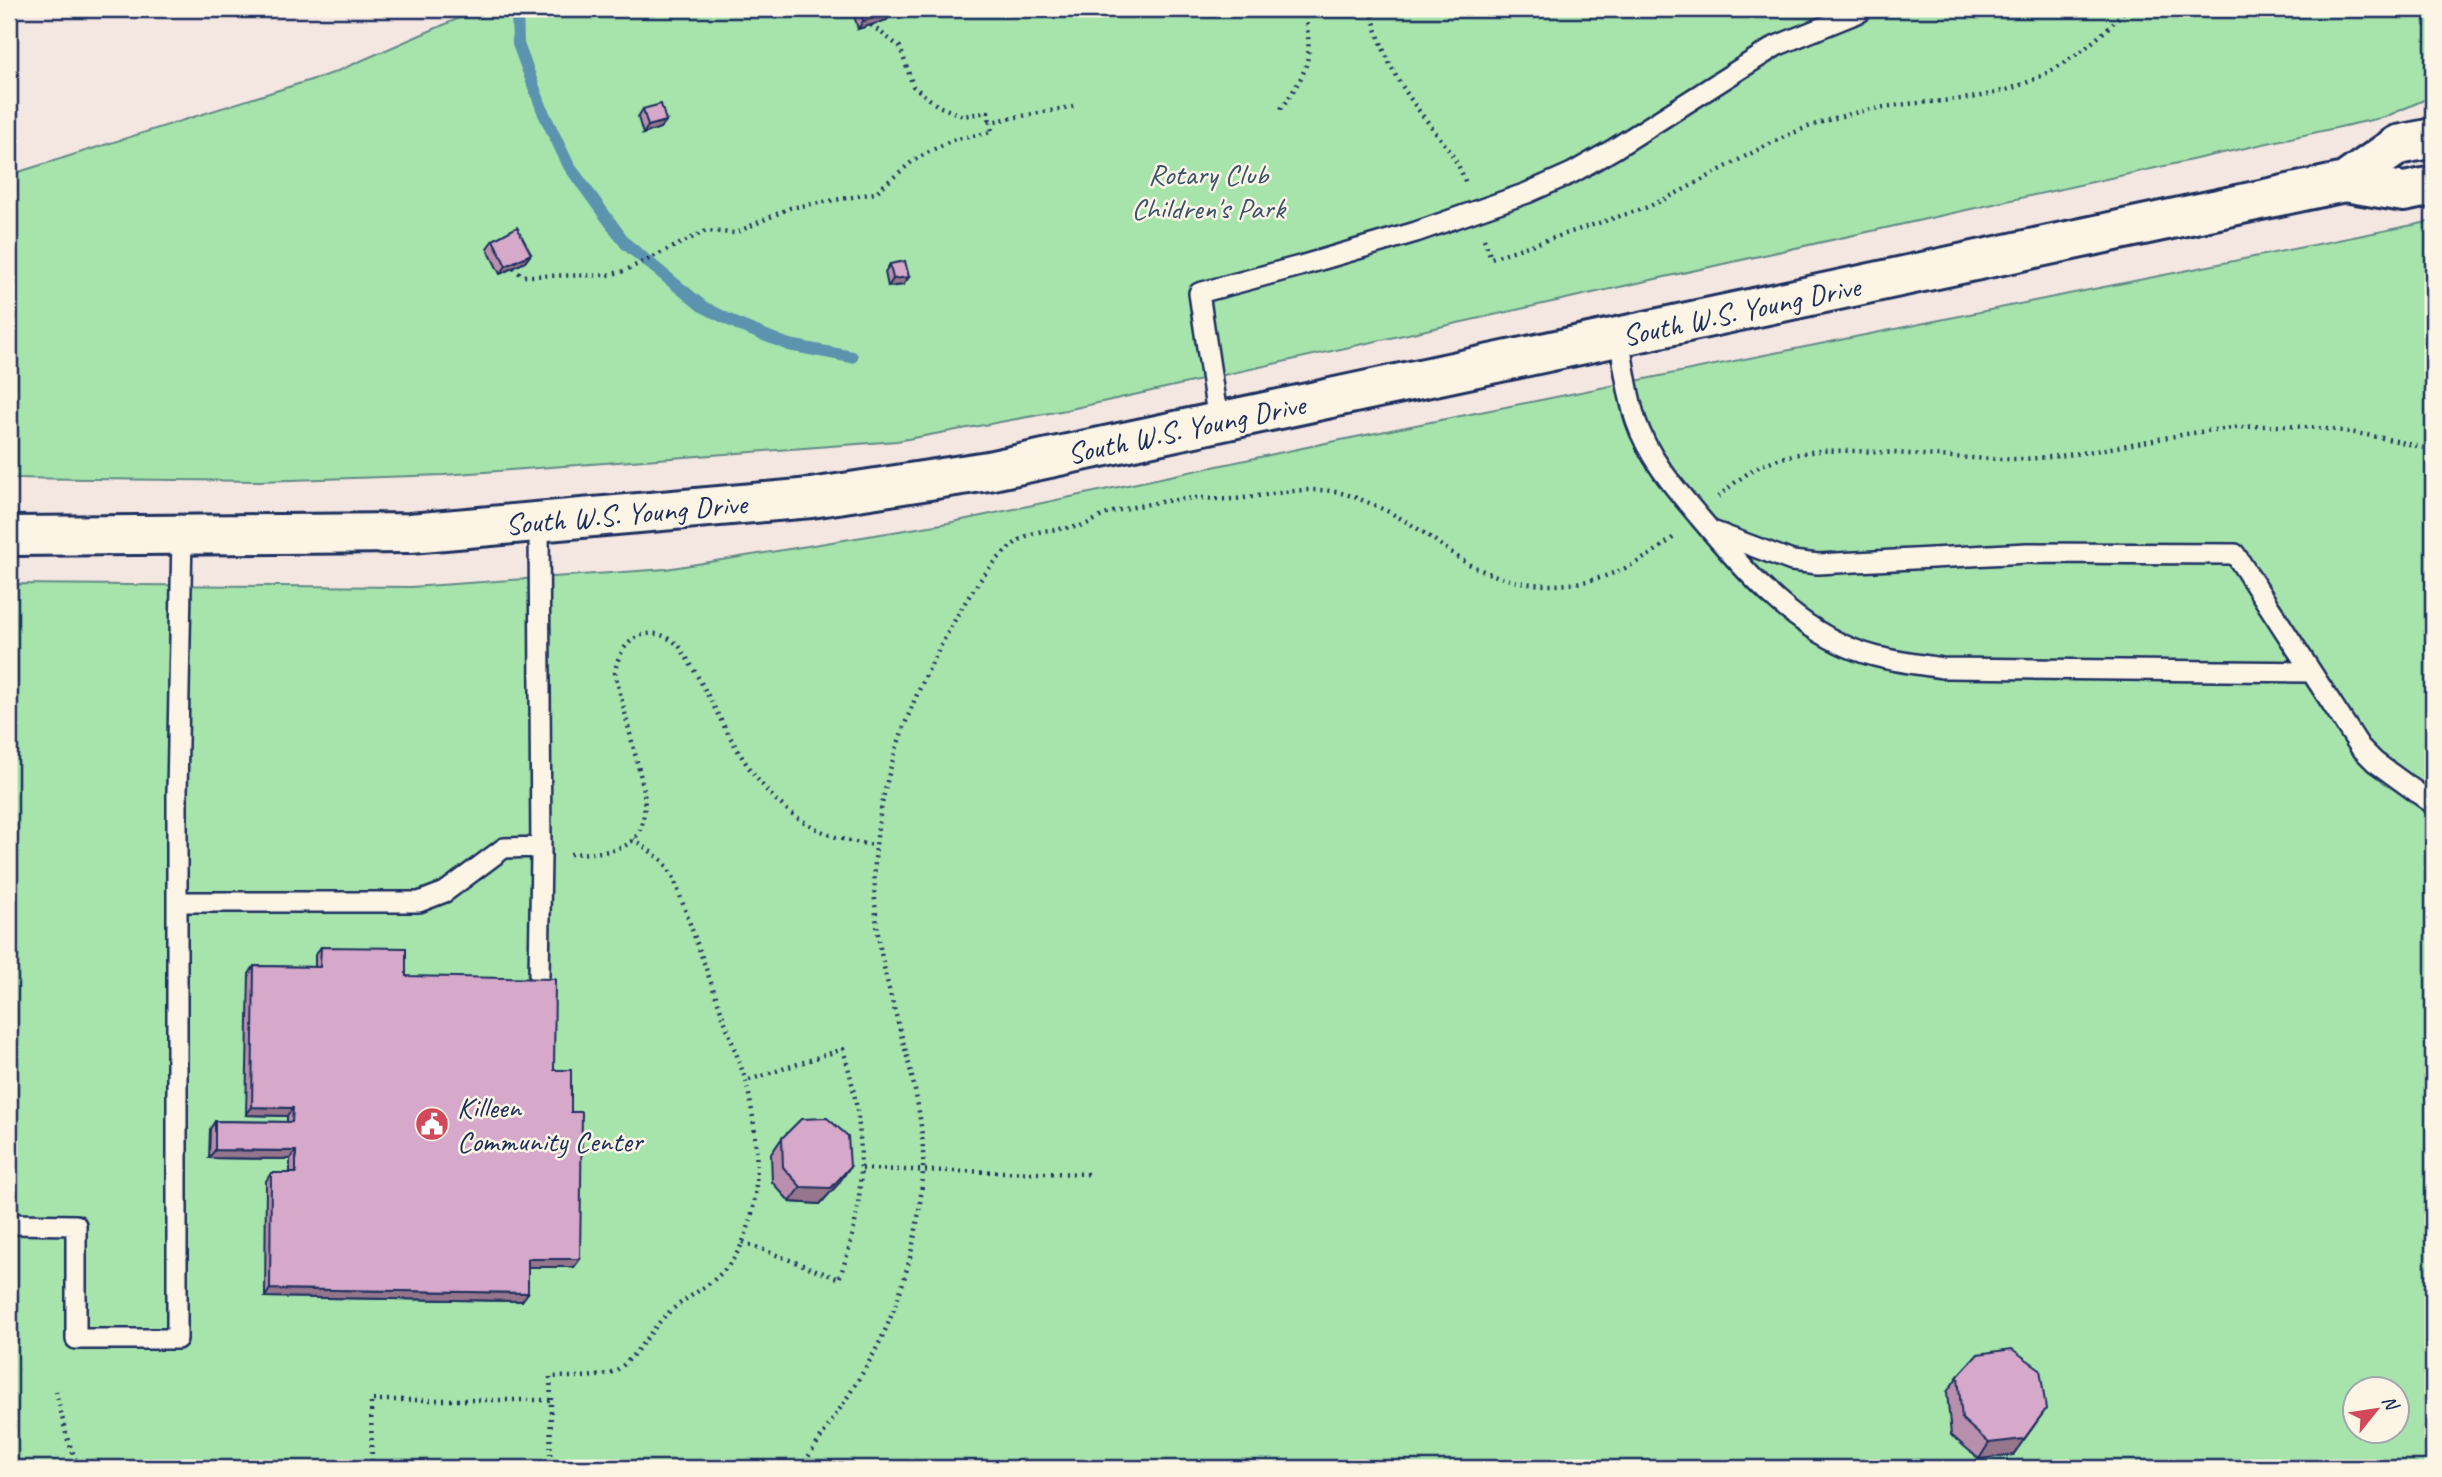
<svg xmlns="http://www.w3.org/2000/svg" width="2442" height="1477" viewBox="0 0 2442 1477" font-family="Caveat,sans-serif">
	<style>
		.green { fill: #a6e4ac; stroke: #608a85; stroke-width: 2; fill-rule: evenodd }
		.lines { fill: none; stroke-linecap: round; stroke-linejoin: round }
		.stream { stroke: #5b93ae; stroke-width: 12 }
		.lane-casing { stroke: #1b2f5e; stroke-width: 24 }
		.secondary-casing { stroke: #1b2f5e; stroke-width: 44 }
		.path { stroke: #1b2f5e; stroke-width: 4.5; stroke-dasharray: 2 5; stroke-linecap: butt }
		.lane { stroke: #fcf5e5; stroke-width: 19 }
		.secondary { stroke: #fcf5e5; stroke-width: 38 }
		.wall { fill: #b890ae; stroke: #1b2f5e; stroke-width: 2 }
		.shaded-wall { fill: #96768d; stroke: #1b2f5e; stroke-width: 2 }
		.building { fill: #d6a8ca; stroke: #1b2f5e; stroke-width: 2 }
		.labels { text-anchor: middle; dominant-baseline: central; stroke-width: 5; stroke-linejoin: round; paint-order: stroke }
		.park-label { font-size: 30px; fill: #37536e; stroke: #fcf5e5 }
		.street-label { font-size: 30px; fill: #1b2f5e; stroke: #fcf5e5 }
		.poi-label { font-size: 30px; fill: #1b2f5e; stroke: #fcf5e5; text-anchor: start }
	</style>
	<rect width="100%" height="100%" fill="#f4e6e0"/>
	<filter id="ink" filterUnits="userSpaceOnUse"><feTurbulence type="fractalNoise" baseFrequency=".0143" numOctaves="2"/><feDisplacementMap in="SourceGraphic" scale="14" xChannelSelector="R" yChannelSelector="G"/><feConvolveMatrix kernelMatrix="1 2 1 2 8 2 1 2 1" color-interpolation-filters="sRGB"/></filter>
	<g filter="url(#ink)">
		<path class="green" d="M480,9H2433V96L2385,117L1066,410L897,441L444,475L260,481L9,478V175L333,73Z
			M2433,221V1468H9V584L411,587L666,569L948,523L1326,443ZM2354,1390H2396V1432H2354Z"/>
		<g class="lines">
			<path class="stream" d="M517,9L518,44L544,114L569,166L626,244L702,306L741,326L789,345L852,357"/>
			<g class="lane-casing">
				<path id="lane" d="M1619,337C1624,365 1627,394 1636,421C1649,459 1675,488 1700,518C1742,568 1787,621 1848,647C1878,660 1911,663 1942,668L2310,672
					M1218,422L1199,293L1300,266L1416,232L1527,193L1572,173L1614,149L1776,46L1860,12
					M539,523L541,855L539,975
					M1712,531L1792,561L1818,564L2027,553L2235,554L2360,747L2375,762L2433,804
					M177,902H419L445,892L504,848L541,847
					M9,1224L76,1225V1339H177V793L182,535"/>
			</g>
			<g class="secondary-casing">
				<path id="secondary" d="M2345,182L2398,145L2433,138
					M9,536L410,533L811,498L988,471L2345,182L2404,192L2433,186"/>
			</g>
			<path class="path" d="M1371,9C1378,41 1391,71 1410,98C1430,128 1455,150 1466,184
				M871,25L900,47L913,86L938,106L963,116L988,112L990,122
				M1281,109C1310,67 1313,60 1304,9
				M1484,239L1491,258L1645,208C1706,182 1759,143 1822,122C1847,114 1873,108 1899,105C1931,101 1964,101 1994,93C2046,81 2092,48 2126,9
				M513,268L523,276L608,275L624,271L706,231L735,233L790,208L875,193L914,160L952,140L992,132L990,122L1076,106
				M1718,497C1753,466 1771,457 1818,451C1885,449 1952,460 2019,459C2092,457 2162,434 2234,428C2301,421 2369,433 2433,450
				M570,854C620,852 649,851 644,790L615,673C619,638 651,620 679,646C727,717 744,802 833,836C846,841 861,843 875,845
				M862,1169L1090,1174
				M743,1242L839,1279C868,1202 867,1128 843,1049L746,1081
				M56,1391L67,1438L79,1468
				M551,1400L550,1377C571,1376 600,1380 618,1369C633,1360 653,1327 668,1313C687,1296 710,1287 727,1267C767,1221 759,1136 746,1081L673,876L664,862L634,839
				M372,1468L371,1400H551L550,1468
				M801,1468C825,1430 852,1393 874,1353C903,1299 919,1234 923,1172C926,1094 893,1022 880,947C861,834 893,733 946,636C965,601 986,565 1018,541C1038,527 1061,531 1084,525C1092,522 1099,517 1107,514C1125,507 1180,498 1199,498C1210,498 1222,500 1233,499C1273,496 1312,482 1351,496C1378,505 1404,519 1427,535C1441,544 1454,556 1469,564C1540,602 1616,586 1675,536"/>
			<use href="#lane" class="lane"/>
			<use href="#secondary" class="secondary"/>
		</g>
		<path class="wall" d="M852,9H892L887,20L858,29Z
			M643,109L666,121L660,128L643,134L638,117Z
			M493,240L531,254L525,262L500,274L487,248Z
			M890,264L909,277L903,285L888,287L885,272Z
			M321,947L406,976L554,1070L571,1112L580,1259L574,1267H528L522,1301L265,1297L266,1181L271,1173H290V1159L209,1158L210,1129L215,1121L287,1122V1116L246,1115L249,974L254,966L315,967V955Z
			M782,1138L839,1183L820,1204L790,1202L772,1182L771,1154Z
			M1958,1376L2013,1455L1979,1459L1951,1435L1947,1392Z"/>
		<path class="shaded-wall" d="M893,13L887,20L858,29L863,21Z
			M666,121L660,128L643,134L648,126Z
			M531,254L525,262L500,274L506,266Z
			M909,277L903,285L888,287L893,279Z
			M252,1107L293,1108L287,1116L246,1115Z
			M215,1150L296,1151L290,1159L209,1158Z
			M850,1167L839,1183L820,1204L790,1202L801,1187Z
			M528,1259H580L574,1267H522Z
			M270,1289L528,1293L522,1301L265,1297Z
			M2046,1409L2013,1455L1979,1459L1989,1443Z"/>
		<path class="building" d="M860,9H892L893,13L863,21Z
			M661,104L666,121L648,126L643,109Z
			M517,227L531,254L506,266L493,240Z
			M905,261L909,277L893,279L890,264Z
			M321,947L406,948V976L555,979L554,1070H571V1112H582L580,1259H528V1293L270,1289L271,1173H296V1151L215,1150V1121L292,1122L293,1108L252,1107L254,966L320,967Z
			M827,1118L848,1136L850,1167L831,1188L801,1187L783,1167L782,1138L801,1119Z
			M2012,1349L2040,1369L2046,1409L2024,1439L1989,1443L1962,1419L1958,1376L1978,1354Z"/>
	</g>
	<defs>
		<g id="civic-disc" transform="scale(1.75)"><circle r="9.5" fill="#d1495b" stroke="#fcf5e5"/><path d="M-.6-6.5H3V-4.5H.6V-3L4-1V1h2V6H-6V1h2V-1L-.6-3ZM-1.2 2.5V6h2.4V2.5Z" fill="#fff"/></g>
	</defs>
	<g fill-rule="evenodd">
		<use href="#civic-disc" x="432" y="1124"/>
	</g>
	<g class="labels">
		<g class="park-label">
			<text x="1208" y="174">Rotary Club<tspan x="1208" dy="34">Children's Park</tspan></text>
		</g>
		<g class="street-label">
			<text transform="translate(1741 311) rotate(-12)">South W.S. Young Drive</text>
			<text transform="translate(1186 429) rotate(-12)">South W.S. Young Drive</text>
			<text transform="translate(626 514) rotate(-5)">South W.S. Young Drive</text>
		</g>
		<g class="poi-label">
			<text x="457" y="1107">Killeen<tspan x="457" dy="34">Community Center</tspan></text>
		</g>
	</g>
	<rect width="2442" height="1477" fill="none" stroke="#fcf5e5" stroke-width="35"/>
	<rect x="18" y="18" width="2407" height="1442" fill="none" stroke="#1b2f5e" stroke-width="2.5" filter="url(#ink)"/>
	<g transform="translate(2376 1410) rotate(60)"><circle r="33" fill="#fcf5e5" stroke="#a2a6af" stroke-width="2"/>
	<path d="M0-5L12 26L0 18L-12 26Z" fill="#d1495b"/>
	<text y="-10" font-size="19" font-weight="bold" text-anchor="middle" fill="#1b2f5e">N</text>
	</g>
</svg>
